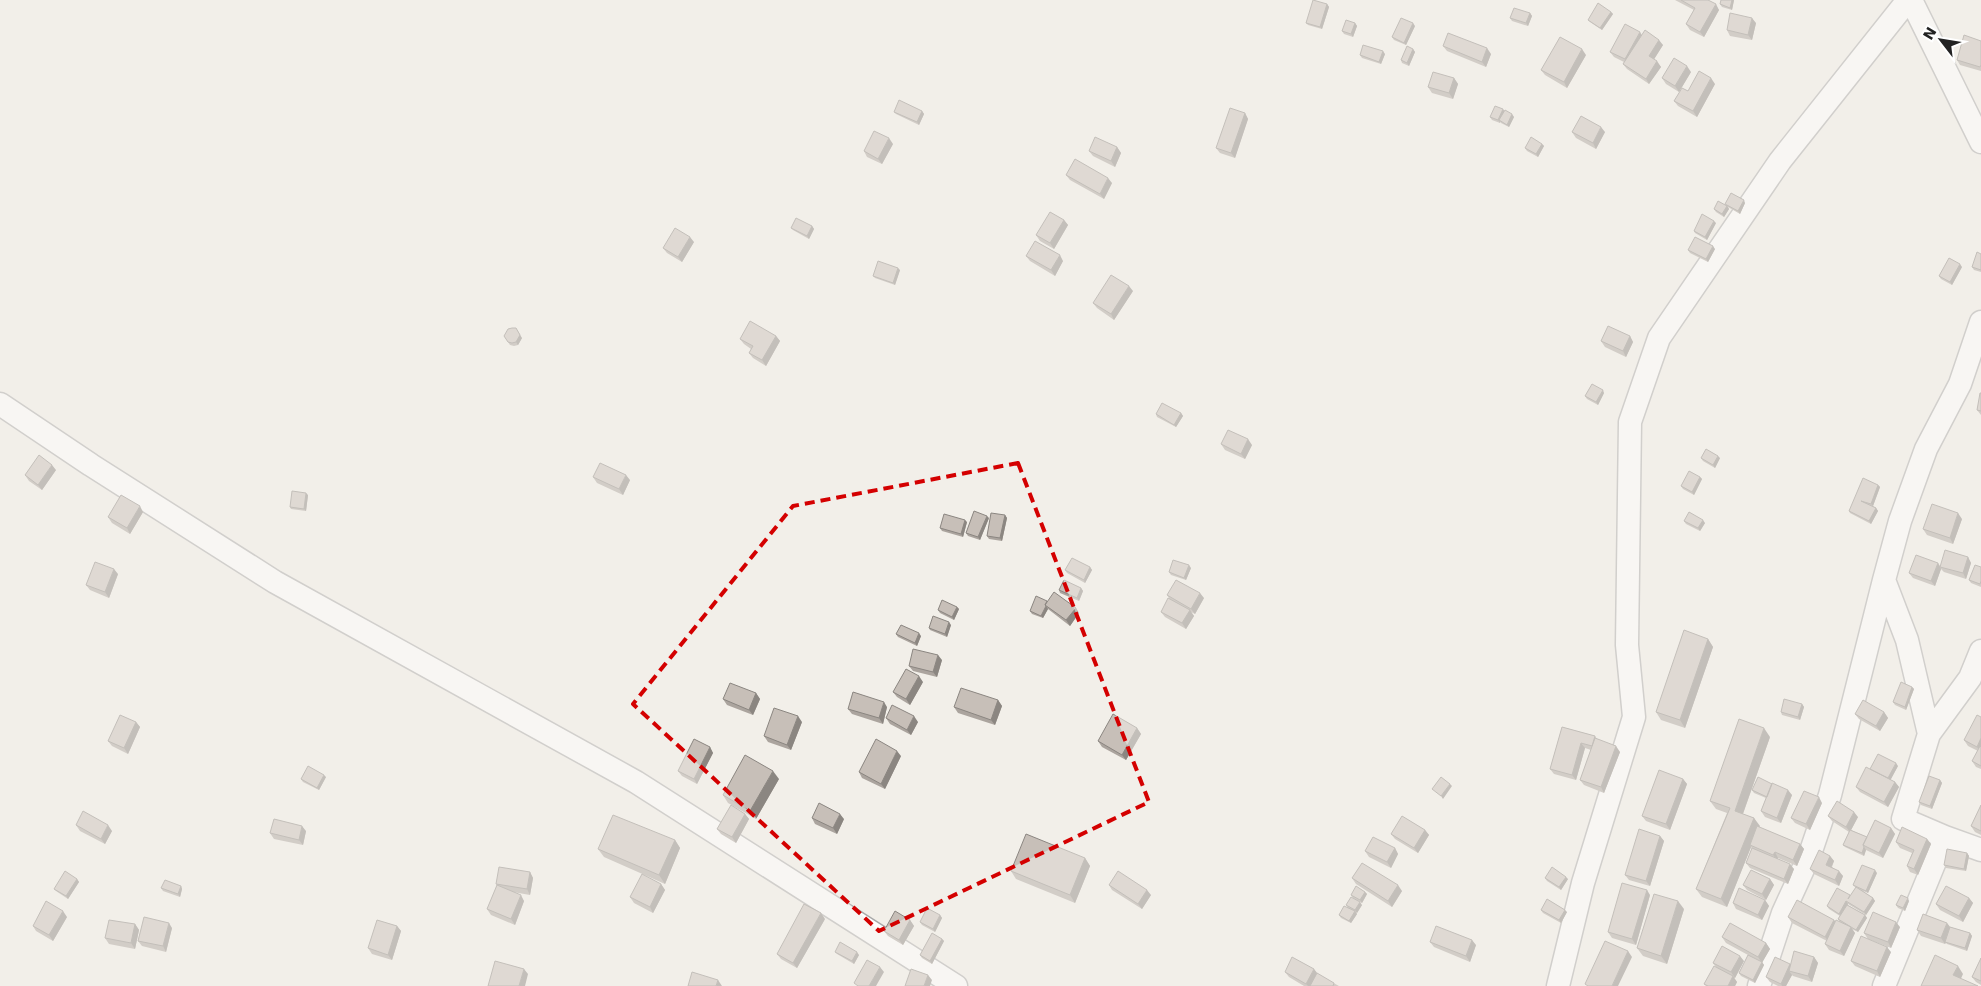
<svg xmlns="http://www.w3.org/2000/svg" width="1981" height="986" viewBox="0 0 1981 986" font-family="'DejaVu Sans',sans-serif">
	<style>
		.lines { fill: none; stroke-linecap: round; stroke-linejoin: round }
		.minor-casing { stroke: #a9a9a9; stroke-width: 25 }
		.minor { stroke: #fff; stroke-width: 22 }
		.wall { fill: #aba49e }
		.shaded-wall { fill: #8b8681 }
		.building { fill: #c7bfb8; stroke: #8b8681 }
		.marked { fill: none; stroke: #d40000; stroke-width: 4; stroke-dasharray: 10 6; stroke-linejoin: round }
	</style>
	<rect width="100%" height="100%" fill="#f2efe9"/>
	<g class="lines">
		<g class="minor-casing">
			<path id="minor" d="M1911,0L1981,142
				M0,404L91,465L275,582L636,782L956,986
				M1884,580L1907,640L1929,734L1903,819L1945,837L1884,986
				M1929,734L1970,678L1981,651
				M1945,837L1981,850
				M1558,986L1583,883L1634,717L1627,645L1630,422L1659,338L1780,161L1908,0
				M1759,986L1783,913L1810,854L1830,795L1884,580L1900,521L1926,449L1960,384L1981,322"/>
		</g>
		<use href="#minor" class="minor"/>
	</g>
	<path class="wall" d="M1675,0H1708L1719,10L1704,37L1690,30L1686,24L1694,10Z
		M1721,0H1734L1732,10L1722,7L1720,4Z
		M1327,4L1329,7L1322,29L1308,25L1306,23Z
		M1611,12L1613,14L1602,30L1590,22L1588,20Z
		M1530,13L1532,16L1528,26L1512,21L1510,18Z
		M1355,23L1357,26L1353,37L1344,34L1342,31Z
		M1756,23L1752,40L1730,36L1727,30Z
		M1415,26L1406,45L1394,40L1392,37Z
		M1642,35L1663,45L1654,59L1661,67L1649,84L1627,69L1623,64L1624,62L1614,57L1610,52Z
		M1981,41V71L1960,65L1957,60Z
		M1443,46L1491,54L1486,67L1447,51Z
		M1413,49L1415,52L1409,66L1402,63L1401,60Z
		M1385,54L1381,64L1362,58L1360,55Z
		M1586,55L1567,88L1545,75L1541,70Z
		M1691,72L1679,92L1666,84L1662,78Z
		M1454,78L1458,84L1453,99L1432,93L1428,87Z
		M1715,84L1697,117L1678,106L1674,101L1688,91Z
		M922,111L924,114L919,125L896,114L894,112Z
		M1504,111L1514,117L1509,127L1501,123L1500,122V123L1492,120L1490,117Z
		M1245,113L1248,119L1235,158L1220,153L1216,148Z
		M1572,132H1605L1596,149L1576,138Z
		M893,144L882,164L867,157L864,151Z
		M1542,144L1544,146L1538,157L1527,151L1525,148Z
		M1117,147L1121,153L1115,167L1093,156L1089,151Z
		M1066,175L1112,183L1104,199L1070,180Z
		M1745,203L1740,214L1728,207L1729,209L1724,217L1716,212L1714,209L1726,205Z
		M1064,220L1068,225L1054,249L1040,241L1036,235Z
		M1716,223L1707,240L1695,233L1694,231Z
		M812,226L814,229L809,239L793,230L791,228Z
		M694,242L682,262L667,253L663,248Z
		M1715,249L1708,262L1690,253L1688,250Z
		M1981,254V272L1974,270L1972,267Z
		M1026,256L1063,261L1055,276L1030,261Z
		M1962,267L1952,285L1941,279L1939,276Z
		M900,270L895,285L875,278L873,276Z
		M1133,291L1114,320L1097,308L1093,303Z
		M504,336L522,338L518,345L514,346L510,345Z
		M776,336L780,341L766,366L753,358L749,353L751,349L744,344L740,339Z
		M1630,336L1633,342L1626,357L1605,347L1601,341Z
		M1604,393L1598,405L1587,399L1585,396Z
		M1981,393V415L1977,410Z
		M1181,413L1183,416L1176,427L1157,417L1156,414Z
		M1221,444L1252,445L1245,459L1225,450Z
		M1701,458H1720L1715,468L1703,461Z
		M56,470L42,490L29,481L25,475Z
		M593,477L630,480L623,495L597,483Z
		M1700,477L1702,479L1694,495L1683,489L1681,486Z
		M1878,485L1880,487L1873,506L1876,508L1878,511L1871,524L1850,513L1849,511Z
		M308,495L306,511L291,509L290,507Z
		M143,512L130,534L112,523L108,517Z
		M1005,515L1007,518L1002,541L989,539L987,536Z
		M989,518L980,540L968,536L966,533Z
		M1962,519L1953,544L1927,535L1923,529Z
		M1684,521L1705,523L1700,531L1686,524Z
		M967,522L963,537L942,531L940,528Z
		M1968,557L1971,563L1966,579L1944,572L1941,569L1935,586L1913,578L1909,573L1938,563L1940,566Z
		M1090,567L1092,570L1085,583L1067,573L1065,570Z
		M1981,567V587L1971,583L1969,580Z
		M1191,568L1186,580L1171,575L1169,572Z
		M118,574L109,598L90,590L86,585Z
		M1081,588L1083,591L1079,601L1060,593L1059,590Z
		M1167,595L1204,598L1195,614L1191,612L1194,616L1186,629L1165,617L1161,612L1169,598Z
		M1047,601L1076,608L1079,613L1070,626L1048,609L1043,618L1032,614L1030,611Z
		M957,607L959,609L954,620L940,613L938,610Z
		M951,625L947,637L930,630L929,628Z
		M896,634L921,636L917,646L898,637Z
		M1708,639L1713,647L1685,728L1661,720L1656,712Z
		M942,660L937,677L913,671L909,666Z
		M923,682L910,705L897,697L893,692Z
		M1912,687L1914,689L1906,710L1895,705L1893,702Z
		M756,693L760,699L753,715L727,705L723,699Z
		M998,700L1002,706L995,725L958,713L954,707Z
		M1802,704L1804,707L1800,720L1782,715L1781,712Z
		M887,707L883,724L852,714L848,709Z
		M1884,712L1888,718L1880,731L1859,719L1855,714Z
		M1981,717V769L1976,767L1972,761L1978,751L1968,746L1964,740Z
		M886,718L918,722L911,735L890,724Z
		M136,722L140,727L128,754L112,746L108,741Z
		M802,722L791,750L768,742L764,736Z
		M1562,727L1595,736L1597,739L1620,752L1604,793L1584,785L1580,780L1591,750L1585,748L1576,780L1554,774L1550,769Z
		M1137,728L1141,734L1126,760L1102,747L1098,741Z
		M1770,737L1743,814L1754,818L1759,827L1800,844L1804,849L1797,866L1778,858V859L1794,869L1788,884L1750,868L1746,863L1752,849L1751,847L1727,907L1702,897L1696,889L1727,813L1716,809L1710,801Z
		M710,747L713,753L697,784L682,776L678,771Z
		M901,756L885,789L862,778L859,772Z
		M1898,766L1890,780L1895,782L1899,787L1888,807L1860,792L1856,787Z
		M326,777L319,790L303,782L301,779Z
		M779,779L756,819L728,803L723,795Z
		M1683,779L1687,784L1670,830L1646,821L1642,816Z
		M1940,780L1942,783L1932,809L1921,805L1919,802Z
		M1772,784L1792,795L1781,823L1765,817L1761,811L1766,798L1754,793L1752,790Z
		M1822,803L1810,830L1795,823L1791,818Z
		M1981,805V835L1975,832L1971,826Z
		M745,814L749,819L736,843L721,834L717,829Z
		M1828,816L1858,817L1851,830L1867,837L1891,828L1895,834L1883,858L1866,850L1864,856L1845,847L1843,845L1849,832L1832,821Z
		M812,818L844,819L837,834L815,824Z
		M76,825L112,831L105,844L80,831Z
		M1425,830L1429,835L1418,853L1395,839L1391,834Z
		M306,831L303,845L274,839L270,833Z
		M1660,836L1664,841L1650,886L1629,880L1625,875Z
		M1927,839L1931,844L1918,875L1910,872L1907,866L1912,853L1900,848L1896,842Z
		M675,840L680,848L665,884L604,857L598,849Z
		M1395,848L1398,854L1391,868L1369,857L1365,851Z
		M1967,853L1969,856L1966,871L1946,868L1944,865Z
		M1830,856L1834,861L1832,867L1843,876L1839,886L1814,874L1810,869Z
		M1085,858L1090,866L1075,903L1016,879L1011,871Z
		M530,872L533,878L530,895L513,892L524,901L515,925L491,915L487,909L497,886L496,884Z
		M1877,873L1868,893L1863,891L1873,898L1875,901L1866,915L1848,904V905L1865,915L1867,918L1858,932L1852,929L1855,933L1844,956L1829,950L1825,944L1827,941L1792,923L1788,917L1834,920L1835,922L1844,924L1840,922L1838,919L1840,916L1829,909L1827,906L1850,895V896L1856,888L1853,885Z
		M1352,878L1402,891L1392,907L1356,884Z
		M1545,878L1568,879L1561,890L1547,881Z
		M77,879L79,882L68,899L56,891L54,889Z
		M1770,879L1774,885L1766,900L1747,890L1743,885Z
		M661,884L665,890L653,913L634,903L630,897Z
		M1109,885L1151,895L1142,909L1112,890Z
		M181,886L182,889L180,897L163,891L161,888Z
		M1365,892L1367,894L1362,903L1353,898L1351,895Z
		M1650,895L1636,945L1612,938L1608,932Z
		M1969,898L1973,903L1963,922L1940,910L1936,904Z
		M1765,900L1769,906L1762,920L1736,909L1733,903Z
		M1909,901L1905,911L1898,908L1896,905Z
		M1346,905H1362L1357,913L1355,912L1357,914L1351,923L1341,918L1339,915L1348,908Z
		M1684,909L1667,964L1643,956L1637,948Z
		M1541,910L1567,912L1561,923L1543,913Z
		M940,915L942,918L935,932L922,925L920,922Z
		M67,917L53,941L36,931L33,926Z
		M825,919L797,968L781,959L777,954Z
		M910,920L914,926L903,945L888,936L884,931Z
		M135,924L139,930L135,949L109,944L105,938Z
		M397,926L401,931L392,960L372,954L368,948Z
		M1900,927L1891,948L1868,939L1864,933Z
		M1950,927L1970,933L1972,936L1967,951L1947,944L1946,943L1945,944L1921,936L1917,930Z
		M172,928L166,952L142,946L138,941Z
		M1722,937L1766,943L1770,949L1762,962L1764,965L1755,983L1741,976L1739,973L1748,955L1726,943Z
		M942,939L944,941L932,964L922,958L920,955Z
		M1430,942L1476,945L1470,962L1434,947Z
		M835,952L859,955L854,964L837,954Z
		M1891,952L1880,977L1855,966L1851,961Z
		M1814,957L1818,963L1812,982L1793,976L1792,975L1786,986H1778L1770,982L1766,977L1790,964Z
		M1981,958V985L1976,982L1972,977Z
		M1744,961L1735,978H1734L1737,982L1735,986H1706L1704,984L1716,967L1713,963Z
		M1285,972L1317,974L1339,986H1304L1289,977Z"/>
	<path class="shaded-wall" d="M1732,0H1734L1732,10L1730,8Z
		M1327,4L1329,7L1322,29L1320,27Z
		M1716,4L1719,10L1704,37L1700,32Z
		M1611,12L1613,14L1602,30L1600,28Z
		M1530,13L1532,16L1528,26L1526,23Z
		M1752,18L1756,23L1752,40L1748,35Z
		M1355,23L1357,26L1353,37L1351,34Z
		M1413,23L1415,26L1406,45L1404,43Z
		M1640,32L1643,37L1628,65L1625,59Z
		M1659,40L1663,45L1653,61L1649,56Z
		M1487,48L1491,54L1486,67L1482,62Z
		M1413,49L1415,52L1409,66L1407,63Z
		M1582,49L1586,55L1567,88L1564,82Z
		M1383,51L1385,54L1381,64L1379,62Z
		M1657,61L1661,67L1649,84L1646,79Z
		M1687,66L1691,72L1679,92L1675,86Z
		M1454,78L1458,84L1453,99L1449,93Z
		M1711,78L1715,84L1697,117L1693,111Z
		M1503,109L1505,112L1499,120L1500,122V123L1498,120Z
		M922,111L924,114L919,125L917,122Z
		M1245,113L1248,119L1235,158L1231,153Z
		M1512,114L1514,117L1509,127L1507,125Z
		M1601,127L1605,132L1596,149L1593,143Z
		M889,138L893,144L882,164L878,159Z
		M1542,144L1544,146L1538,157L1536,154Z
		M1117,147L1121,153L1115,167L1111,161Z
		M1108,178L1112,183L1104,199L1100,194Z
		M1744,200L1745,203L1740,214L1738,211Z
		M1727,206L1729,209L1724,217L1722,214Z
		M1064,220L1068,225L1054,249L1050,243Z
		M1714,221L1716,223L1707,240L1705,237Z
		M812,226L814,229L809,239L807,236Z
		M690,237L694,242L682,262L678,257Z
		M1713,246L1715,249L1708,262L1706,259Z
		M1060,255L1063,261L1055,276L1051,270Z
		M1960,264L1962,267L1952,285L1950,282Z
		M898,268L900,270L895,285L893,283Z
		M1129,286L1133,291L1114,320L1111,314Z
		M516,328L522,338L518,345L516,342Z
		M776,336L780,341L766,366L762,360Z
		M1630,336L1633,342L1626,357L1623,351Z
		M1603,390L1604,393L1598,405L1596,402Z
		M1181,413L1183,416L1176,427L1174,425Z
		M1248,439L1252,445L1245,459L1241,454Z
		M1718,456L1720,458L1715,468L1713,465Z
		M52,465L56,470L42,490L38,485Z
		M626,475L630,480L623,495L619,489Z
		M1700,477L1702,479L1694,495L1692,492Z
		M1878,485L1880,487L1873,506L1871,504Z
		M306,493L308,495L306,511L304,509Z
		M140,506L143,512L130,534L127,528Z
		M1876,508L1878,511L1871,524L1869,521Z
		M1958,513L1962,519L1953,544L1950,538Z
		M1005,515L1007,518L1002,541L1000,538Z
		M987,516L989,518L980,540L978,537Z
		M965,520L967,522L963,537L961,534Z
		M1703,520L1705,523L1700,531L1698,528Z
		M1968,557L1971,563L1966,579L1963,573Z
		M1938,563L1941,569L1935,586L1931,581Z
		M1189,565L1191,568L1186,580L1184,578Z
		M1090,567L1092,570L1085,583L1084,580Z
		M114,569L118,574L109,598L105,592Z
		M1081,588L1083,591L1079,601L1077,598Z
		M1200,593L1204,598L1195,614L1191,609Z
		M1046,606L1048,609L1043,618L1041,616Z
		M957,607L959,609L954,620L952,617Z
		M1076,608L1079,613L1070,626L1066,620Z
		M1190,610L1194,616L1186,629L1182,623Z
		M949,622L951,625L947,637L945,634Z
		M919,633L921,636L917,646L915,643Z
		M1708,639L1713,647L1685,728L1680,720Z
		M938,655L942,660L937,677L933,672Z
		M919,676L923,682L910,705L906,699Z
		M1912,687L1914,689L1906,710L1905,707Z
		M756,693L760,699L753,715L749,710Z
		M998,700L1002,706L995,725L991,720Z
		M884,702L887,707L883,724L879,718Z
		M1802,704L1804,707L1800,720L1798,717Z
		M1884,712L1888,718L1880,731L1876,726Z
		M798,716L802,722L791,750L787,745Z
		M914,716L918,722L911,735L907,730Z
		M136,722L140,727L128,754L124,748Z
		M1137,728L1141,734L1126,760L1122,755Z
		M1764,728L1770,737L1741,819L1735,811Z
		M1981,738V751L1980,752L1977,747Z
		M1581,743L1585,748L1576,780L1572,775Z
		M1616,746L1620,752L1604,793L1601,787Z
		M710,747L713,753L697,784L694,779Z
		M897,751L901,756L885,789L881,784Z
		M1896,763L1898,766L1890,781L1888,778Z
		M773,771L779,779L756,819L750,811Z
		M324,775L326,777L319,790L317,788Z
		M1683,779L1687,784L1670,830L1666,824Z
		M1940,780L1942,783L1932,809L1930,806Z
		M1895,782L1899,787L1888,807L1884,802Z
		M1450,784L1452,786L1443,799L1441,796Z
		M1788,790L1792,795L1781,823L1777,818Z
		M1819,797L1822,803L1810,830L1806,824Z
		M1854,812L1858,817L1850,832L1846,827Z
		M745,814L749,819L736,843L732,837Z
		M840,814L844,819L837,834L833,828Z
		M1754,818L1760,826L1752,846L1750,845L1751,847L1727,907L1721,899Z
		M108,825L112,831L105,844L101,839Z
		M302,826L306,831L303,845L299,840Z
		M1891,828L1895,834L1883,858L1879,853Z
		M1425,830L1429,835L1418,853L1414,848Z
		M1660,836L1664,841L1650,886L1646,881Z
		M1927,839L1931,844L1918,875L1914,869Z
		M675,840L680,848L665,884L659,875Z
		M1800,844L1804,849L1797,866L1793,860Z
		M1864,847L1866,850L1864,856L1862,853Z
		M1395,848L1398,854L1391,868L1387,862Z
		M1775,852L1778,858L1777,860L1773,855Z
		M1967,853L1969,856L1966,871L1964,869Z
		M1830,856L1834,861L1830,870L1826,865Z
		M1085,858L1090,866L1075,903L1070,895Z
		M1790,864L1794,869L1788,884L1784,879Z
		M1875,870L1877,873L1868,893L1866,891Z
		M1839,871L1843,876L1839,886L1835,880Z
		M530,872L533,878L530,895L527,889Z
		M1566,877L1568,879L1561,890L1559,887Z
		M77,879L79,882L68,899L66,896Z
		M1770,879L1774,885L1766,900L1762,894Z
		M661,884L665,890L653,913L650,907Z
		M1398,885L1402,891L1392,907L1388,901Z
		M181,886L182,889L180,897L178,894Z
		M1147,890L1151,895L1142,909L1138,904Z
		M1647,890L1650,895L1636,945L1632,939Z
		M1365,892L1367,894L1362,903L1360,900Z
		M521,895L524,901L515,925L511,919Z
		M1873,898L1875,901L1866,915L1864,912Z
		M1908,898L1909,901L1905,911L1903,908Z
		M1969,898L1973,903L1963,922L1959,916Z
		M1765,900L1769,906L1762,920L1758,915Z
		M1678,901L1684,909L1667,964L1661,956Z
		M1846,901L1848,904L1841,916L1839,914Z
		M1360,902L1362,905L1357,913L1355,910Z
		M1565,910L1567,912L1561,923L1559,920Z
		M63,911L67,917L53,941L49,935Z
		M1355,911L1357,914L1351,923L1349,921Z
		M821,913L825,919L797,968L793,963Z
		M940,915L942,918L935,932L933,929Z
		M1865,915L1867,918L1858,932L1856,930Z
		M910,920L914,926L903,945L899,940Z
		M1834,920L1838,925L1829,942L1825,937Z
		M1896,922L1900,927L1891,948L1888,942Z
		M169,923L172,928L166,952L163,946Z
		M1947,923L1951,928L1945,944L1941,938Z
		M135,924L139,930L135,949L131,943Z
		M397,926L401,931L392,960L388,955Z
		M1851,927L1855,933L1844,956L1840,951Z
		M1970,933L1972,936L1967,951L1965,948Z
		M942,939L944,941L932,964L930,961Z
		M1472,940L1476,945L1470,962L1466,956Z
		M1766,943L1770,949L1762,963L1758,957Z
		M1887,947L1891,952L1880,977L1877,971Z
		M1628,951L1632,957L1618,986H1612Z
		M857,952L859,955L854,964L852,961Z
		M1740,956L1744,961L1735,978L1731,972Z
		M1814,957L1818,963L1812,982L1808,976Z
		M1762,962L1764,965L1755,983L1753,980Z
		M1790,964L1794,970L1789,971L1792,975L1786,986H1782L1781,984Z
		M1958,966L1963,974L1959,983L1953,975Z
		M880,967L884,972L876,986H869Z
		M524,969L528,974L525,986H519Z
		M1314,969L1318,974L1312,986H1308L1306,984Z
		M928,975L932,980L930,986H924Z
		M1733,976L1737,982L1735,986H1728Z
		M718,980L722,986H716Z"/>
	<path class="building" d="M1313,0L1327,4L1320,27L1306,23Z
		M1681,0H1708L1716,4L1700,32L1686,24L1695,8Z
		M1721,0H1732L1730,8L1720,4Z
		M1598,3L1611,12L1600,28L1588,20Z
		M1514,8L1530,13L1526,23L1510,18Z
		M1730,13L1752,18L1748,35L1727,30Z
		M1401,18L1413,23L1404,43L1392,37Z
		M1346,20L1355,23L1351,34L1342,31Z
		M1625,24L1640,32L1625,59L1610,52Z
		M1645,30L1659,40L1649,56L1657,61L1646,79L1623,64Z
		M1448,33L1487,48L1482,62L1443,46Z
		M1964,35L1981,41V65L1980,67L1957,60Z
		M1560,37L1582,49L1564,82L1541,70Z
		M1363,45L1383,51L1379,62L1360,55Z
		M1407,46L1413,49L1407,63L1401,60Z
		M1674,58L1687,66L1675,86L1662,78Z
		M1699,71L1711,78L1693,111L1674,101L1682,88L1688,91Z
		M1433,72L1454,78L1449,93L1428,87Z
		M899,100L922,111L917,122L894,112Z
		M1495,106L1503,109L1498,120L1490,117Z
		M1230,108L1245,113L1231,153L1216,148Z
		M1505,110L1512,114L1507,125L1499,120Z
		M1581,116L1601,127L1593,143L1572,132Z
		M874,131L889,138L878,159L864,151Z
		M1095,137L1117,147L1111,161L1089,151Z
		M1531,137L1542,144L1536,154L1525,148Z
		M1075,159L1108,178L1100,194L1066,175Z
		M1731,193L1744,200L1738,211L1725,204Z
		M1718,201L1727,206L1722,214L1714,209Z
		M1050,212L1064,220L1050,243L1036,235Z
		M1702,214L1714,221L1705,237L1694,231Z
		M796,218L812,226L807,236L791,228Z
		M675,228L690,237L678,257L663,248Z
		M1695,237L1713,246L1706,259L1688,250Z
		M1035,241L1060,255L1051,270L1026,256Z
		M1977,252L1981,254V270L1972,267Z
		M1949,258L1960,264L1950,282L1939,276Z
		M878,261L898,268L893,283L873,276Z
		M1111,275L1129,286L1111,314L1093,303Z
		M750,321L776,336L762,360L749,353L753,346L740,339Z
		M1608,326L1630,336L1623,351L1601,341Z
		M512,328H516L520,335L516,342L512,343L508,342L504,336L508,329Z
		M1592,384L1603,390L1596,402L1585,396Z
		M1980,393H1981V411L1977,410Z
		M1162,403L1181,413L1174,425L1156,414Z
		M1228,430L1248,439L1241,454L1221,444Z
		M1706,449L1718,456L1713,465L1701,458Z
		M39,455L52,465L38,485L25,475Z
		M600,463L626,475L619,489L593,477Z
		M1689,471L1700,477L1692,492L1681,486Z
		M1863,478L1878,485L1871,504L1861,501L1876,508L1869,521L1849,511Z
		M292,491L306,493L304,509L290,507Z
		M121,495L140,506L127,528L108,517Z
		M1932,504L1958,513L1950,538L1923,529Z
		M974,511L987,516L978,537L966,533Z
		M1689,512L1703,520L1698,528L1684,521Z
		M991,513L1005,515L1000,538L987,536Z
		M944,514L965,520L961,534L940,528Z
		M1945,550L1968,557L1963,573L1940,567Z
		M1916,555L1938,563L1931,581L1909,573Z
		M1072,558L1090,567L1084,580L1065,570Z
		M1173,560L1189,565L1184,578L1169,572Z
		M95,562L114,569L105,592L86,585Z
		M1975,565L1981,567V581L1980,584L1969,580Z
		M1064,580L1081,588L1077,598L1059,590Z
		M1176,580L1200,593L1191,609L1167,595Z
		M1054,592L1076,608L1066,620L1045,605Z
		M1036,596L1047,601L1045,605L1046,606L1041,616L1030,611Z
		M1168,598L1190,610L1182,623L1161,612Z
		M942,600L957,607L952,617L938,610Z
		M933,616L949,622L945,634L929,628Z
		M901,625L919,633L915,643L896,634Z
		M1684,630L1708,639L1680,720L1656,712Z
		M913,649L938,655L933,672L909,666Z
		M906,669L919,676L906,699L893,692Z
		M1901,682L1912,687L1905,707L1893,702Z
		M730,683L756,693L749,710L723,699Z
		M961,688L998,700L991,720L954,707Z
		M853,692L884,702L879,718L848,709Z
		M1784,699L1802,704L1798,717L1781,712Z
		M1863,700L1884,712L1876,726L1855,714Z
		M892,705L914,716L907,730L886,718Z
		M774,708L798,716L787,745L764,736Z
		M1113,714L1137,728L1122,755L1098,741Z
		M120,715L136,722L124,748L108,741Z
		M1977,715L1981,717V738L1977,747L1964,740Z
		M1739,719L1764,728L1735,811L1754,818L1721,899L1696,889L1730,808L1710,801Z
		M1562,727L1595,736L1592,746L1581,743L1572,775L1550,769Z
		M1595,738L1616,746L1601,787L1580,780Z
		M694,739L710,747L694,779L678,771Z
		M876,739L897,751L881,784L859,772Z
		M1980,746L1981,747V766L1972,761Z
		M1878,754L1896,763L1888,778L1870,769Z
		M745,755L773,771L750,811L723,795Z
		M308,766L324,775L317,788L301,779Z
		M1866,767L1895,782L1884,802L1856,787Z
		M1659,770L1683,779L1666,824L1642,816Z
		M1929,776L1940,780L1930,806L1919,802Z
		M1441,777L1450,784L1441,796L1432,789Z
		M1758,777L1772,784L1767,797L1752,790Z
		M1772,783L1788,790L1777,818L1761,811Z
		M1804,791L1819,797L1806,824L1791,818Z
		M1837,801L1854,812L1846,827L1828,816Z
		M819,803L840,814L833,828L812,818Z
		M731,805L745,814L732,837L717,829Z
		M1981,805V831L1971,826Z
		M83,811L108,825L101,839L76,825Z
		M613,815L675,840L659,875L598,849Z
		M1402,816L1425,830L1414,848L1391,834Z
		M274,819L302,826L299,840L270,833Z
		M1875,820L1891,828L1879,853L1863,845Z
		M1757,826L1800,844L1793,860L1775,852L1773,855L1750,845Z
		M1902,827L1927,839L1914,869L1907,866L1914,850L1896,842Z
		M1639,829L1660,836L1646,881L1625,875Z
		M1850,830L1867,837L1863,845L1864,847L1862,853L1843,845Z
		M1026,834L1085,858L1070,895L1011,871Z
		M1373,837L1395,848L1387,862L1365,851Z
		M1752,848L1790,864L1784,879L1746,863Z
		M1947,849L1967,853L1964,869L1944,865Z
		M1819,850L1830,856L1826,865L1839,871L1835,880L1810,869Z
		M1362,863L1398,885L1388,901L1352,878Z
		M1862,865L1875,870L1866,891L1853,885Z
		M499,867L530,872L527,889L496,884Z
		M1552,867L1566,877L1559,887L1545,878Z
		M1751,870L1770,879L1762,894L1743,885Z
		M65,871L77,879L66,896L54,889Z
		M1118,871L1147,890L1138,904L1109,885Z
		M642,874L661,884L650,907L630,897Z
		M165,880L181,886L178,894L161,888Z
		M1622,883L1647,890L1632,939L1608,932Z
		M497,885L521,895L511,919L487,909Z
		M1356,886L1365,892L1360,900L1351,895Z
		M1946,886L1969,898L1959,916L1936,904Z
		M1856,887L1873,898L1864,912L1846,901L1839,914L1827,906L1837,888L1850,895L1848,899Z
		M1739,888L1765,900L1758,915L1733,903Z
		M1654,894L1678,901L1661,956L1637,948Z
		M1901,895L1908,898L1903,908L1896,905Z
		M1351,897L1360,902L1355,910L1346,905Z
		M1547,899L1565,910L1559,920L1541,910Z
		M1797,900L1834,920L1825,937L1788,917Z
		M46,901L63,911L49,935L33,926Z
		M804,904L821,913L793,963L777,954Z
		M1847,905L1865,915L1856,930L1838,919Z
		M1344,906L1355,911L1349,921L1339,915Z
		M927,908L940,915L933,929L920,922Z
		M895,911L910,920L899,940L884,931Z
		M1873,912L1896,922L1888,942L1864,933Z
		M1923,914L1947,923L1941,938L1917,930Z
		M144,917L169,923L163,946L138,941Z
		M109,920L135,924L131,943L105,938Z
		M377,920L397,926L388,955L368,948Z
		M1836,920L1851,927L1840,951L1825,944Z
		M1730,923L1766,943L1758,957L1722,937Z
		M1436,926L1472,940L1466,956L1430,942Z
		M1950,927L1970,933L1965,948L1945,942Z
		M932,933L942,939L930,961L920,955Z
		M1861,936L1887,947L1877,971L1851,961Z
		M1605,941L1628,951L1612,986H1588L1585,984Z
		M840,942L857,952L852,961L835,952Z
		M1722,946L1740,956L1731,972L1713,963Z
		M1794,951L1814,957L1808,976L1789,971Z
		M1748,955L1762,962L1753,980L1739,973Z
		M1935,955L1958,966L1953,975L1978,986H1921Z
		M1292,957L1314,969L1306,984L1285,972Z
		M1775,957L1790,964L1781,984L1766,977Z
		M1981,958V981L1972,977Z
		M867,960L880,967L869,986H858L854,983Z
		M495,961L524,969L519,986H488Z
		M1714,966L1733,976L1728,986H1708L1704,984Z
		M911,969L928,975L924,986H905Z
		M692,972L718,980L716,986H688Z
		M1317,973L1334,983L1333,986H1310Z"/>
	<path d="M0 0H1981V986H0ZM1018,463L1149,802L879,931L633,704L793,506Z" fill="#f2efe9" fill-opacity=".55" fill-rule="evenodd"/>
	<path class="marked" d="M1018,463L1149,802L879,931L633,704L793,506Z"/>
	<g transform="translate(1941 40) rotate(301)" stroke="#ffffff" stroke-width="4" paint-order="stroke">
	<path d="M0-4L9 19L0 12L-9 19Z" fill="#222222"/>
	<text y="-8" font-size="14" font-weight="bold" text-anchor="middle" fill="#222222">N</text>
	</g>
</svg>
